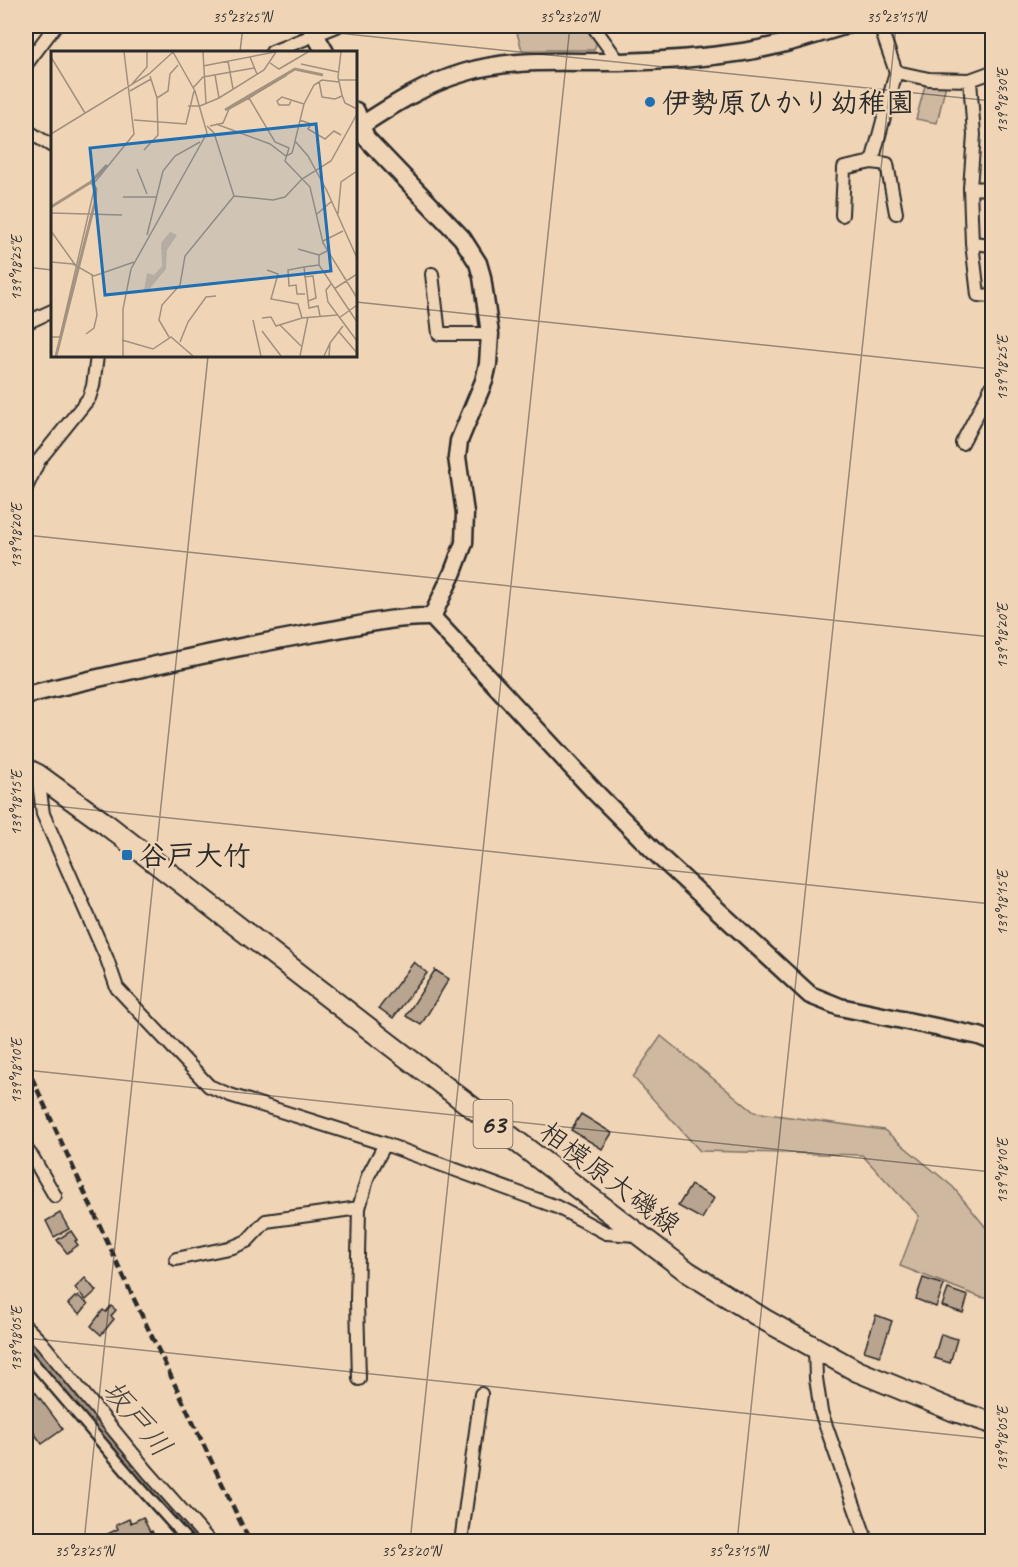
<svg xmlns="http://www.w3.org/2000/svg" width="1018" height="1567" viewBox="0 0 1018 1567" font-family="Caveat,'Klee One',sans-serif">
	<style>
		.green { fill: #cfb8a0; stroke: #7d7266; stroke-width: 1.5 }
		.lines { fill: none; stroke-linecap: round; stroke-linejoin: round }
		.river { stroke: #a49381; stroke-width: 26 }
		.building { fill: #b9a48f; stroke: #2b2b2b; stroke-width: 1.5 }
		.pedestrian-casing { stroke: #2b2b2b; stroke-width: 14 }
		.minor-casing { stroke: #2b2b2b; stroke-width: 16 }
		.tertiary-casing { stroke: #2b2b2b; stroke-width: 21 }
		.primary-casing { stroke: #2b2b2b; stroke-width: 24 }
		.pedestrian { stroke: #efd4b6; stroke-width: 9 }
		.minor { stroke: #efd4b6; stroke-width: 12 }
		.tertiary { stroke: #efd4b6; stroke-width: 16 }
		.primary { stroke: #efd4b6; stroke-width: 20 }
		.rail { stroke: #2b2b2b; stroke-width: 4.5; stroke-dasharray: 9 4.5; stroke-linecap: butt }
		.ticks { fill: none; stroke: #2b2b2b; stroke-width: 1.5; stroke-opacity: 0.45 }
		.poi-dot { fill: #1f6fb2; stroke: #efd4b6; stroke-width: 2 }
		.labels { text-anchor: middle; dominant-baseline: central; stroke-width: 4.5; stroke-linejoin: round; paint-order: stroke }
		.shield { fill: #efd4b6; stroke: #665e55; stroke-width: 1.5 }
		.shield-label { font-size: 27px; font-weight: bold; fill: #2b2b2b }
		.poi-label { font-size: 28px; font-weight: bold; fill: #2b2b2b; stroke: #efd4b6; text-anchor: start }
		.street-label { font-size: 28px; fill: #2b2b2b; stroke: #efd4b6 }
		.water-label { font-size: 30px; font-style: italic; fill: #494540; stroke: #efd4b6 }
		.inset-river { fill: none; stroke: #a49381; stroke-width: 3 }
		.inset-road { fill: none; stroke: #a1907e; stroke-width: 1.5 }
		.view { fill: #1f6fb2; fill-opacity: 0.15; stroke: #1f6fb2; stroke-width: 3 }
		.inset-edge { fill: none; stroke: #2b2b2b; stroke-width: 3 }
		.neatline { fill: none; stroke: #2b2b2b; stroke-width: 2 }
		.ticks-label { font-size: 15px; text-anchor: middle; fill: #2b2b2b }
	</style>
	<rect width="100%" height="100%" fill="#efd4b6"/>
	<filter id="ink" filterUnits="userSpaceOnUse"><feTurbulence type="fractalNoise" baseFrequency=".0167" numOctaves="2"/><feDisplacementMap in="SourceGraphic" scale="12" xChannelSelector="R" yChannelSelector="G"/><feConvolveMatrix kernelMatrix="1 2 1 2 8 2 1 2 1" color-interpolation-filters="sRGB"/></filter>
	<g filter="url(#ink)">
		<path class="green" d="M515,26H587L597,41L594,50H522Z
			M926,82L946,84L937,123L916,119Z
			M661,1036L754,1112L884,1130L953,1187L992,1235V1299L980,1297L900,1266L919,1216L862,1155L700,1151L633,1077Z"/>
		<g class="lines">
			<path class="river" d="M26,1338L198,1542"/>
		</g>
		<path class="building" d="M414,962L427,973L393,1018L379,1008Z
			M435,970L449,979L421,1025L406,1016Z
			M581,1114L612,1133L602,1149L571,1130Z
			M691,1185L714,1198L702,1219L678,1206Z
			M60,1213L69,1229L54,1237L46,1221Z
			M71,1231L77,1240L75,1241L78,1245L67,1253L57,1240Z
			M85,1278L96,1291L86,1300L75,1288Z
			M923,1278L944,1285L936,1307L916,1299Z
			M948,1289L968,1296L963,1313L942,1306Z
			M78,1296L88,1304L80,1314L68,1304L75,1297L77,1298Z
			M111,1306L116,1310L111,1316L114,1319L101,1335L91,1326L103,1310L106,1312Z
			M876,1315L892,1321L880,1356L864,1351Z
			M941,1334L957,1339L950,1363L934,1358Z
			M27,1381L63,1429L42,1444L26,1422Z
			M143,1517L150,1532L152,1531L157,1541L91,1542L118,1529L116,1525L129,1519L131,1523Z"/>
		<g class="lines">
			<g class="pedestrian-casing">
				<path id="pedestrian" d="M26,1354L136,1483L189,1542"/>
			</g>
			<g class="minor-casing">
				<path id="minor" d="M593,26L619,62
					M799,26L804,37
					M880,26L896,72L929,79L970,80L992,72
					M272,52L337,26
					M26,60L28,62L55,26
					M970,80L974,135L970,188L992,189
					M26,130L52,146
					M872,162L887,164L896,213
					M970,188L972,243L978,295L992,296
					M842,215L844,168L872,162L896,72
					M972,243L992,245
					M432,274L439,334H490
					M26,323L52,311
					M962,443L992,386
					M26,488L39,460L89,398L93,386L97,356
					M38,775L43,814L107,959L117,988L209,1086L230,1095L385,1144L557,1207L606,1233L637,1235
					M26,1149L33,1158L55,1196
					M176,1259L233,1247L247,1241L266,1221L359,1208
					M26,1327L42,1343L148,1472L210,1542
					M815,1349L816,1378L821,1412L867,1542
					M359,1379L357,1301L359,1208L368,1176L385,1144
					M461,1542L481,1394"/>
			</g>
			<g class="tertiary-casing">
				<path id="tertiary" d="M310,26L325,52
					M356,111L366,138L462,238L478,263L482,277L490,334L488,364L484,381L459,441L457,457L465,513L464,543L453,572L432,617
					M362,125C394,104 426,84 463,73C514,57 567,63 620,62C661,61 703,58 743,52C776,47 811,36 844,26
					M26,695C122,672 218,650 315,633C353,627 393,616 432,617L595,792L662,859L810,995L840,1007L979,1036L992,1041"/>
			</g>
			<g class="primary-casing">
				<path id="primary" d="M26,769L38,775L107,825L380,1037L688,1272L765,1320L857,1371L952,1410L992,1423"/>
			</g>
			<use href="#pedestrian" class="pedestrian"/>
			<use href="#minor" class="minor"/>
			<use href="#tertiary" class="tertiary"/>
			<use href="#primary" class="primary"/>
			<path class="rail" d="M26,1065L124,1278L250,1542"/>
		</g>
	</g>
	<path class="ticks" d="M270,26L992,101M240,52L243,26M26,267L52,270M356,302L992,369M26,535L992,637M26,803L992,904M26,1070L992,1172M26,1338L992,1439M84,1542L208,356M410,1542L570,26M737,1542L896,26"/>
	<g class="poi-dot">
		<circle cx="650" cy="102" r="6"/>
		<rect x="121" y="849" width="12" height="12" rx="3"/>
	</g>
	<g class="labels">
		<rect class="shield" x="473.5" y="1100" width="39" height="48" rx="4.5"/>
		<g class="shield-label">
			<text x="493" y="1124">63</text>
		</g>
		<g class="poi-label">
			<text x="662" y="102">伊勢原ひかり幼稚園</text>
			<text x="139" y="855">谷戸大竹</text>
		</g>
		<g class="street-label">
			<text transform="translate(610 1178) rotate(37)">相模原大磯線</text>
		</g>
		<g class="water-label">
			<text transform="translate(137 1418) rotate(50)">坂戸川</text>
		</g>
	</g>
	<g transform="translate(51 51)">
		<rect width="306" height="306" fill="#efd4b6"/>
		<path d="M119,181L126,184L116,199L115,218L96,241L93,239L96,222L103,224L111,215L110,192Z" fill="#cfb8a0"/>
		<path class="inset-river" d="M174,59L244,18L272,24M0,156L40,131M5,305L44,151L45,138L40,131L56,114"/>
		<path class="inset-road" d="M152,1L155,52M290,1L287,26L291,44L294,52L306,58M0,6L34,62M199,6L206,23M177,10L182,38M219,12L228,18L257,1M250,13L287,21M152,15L224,1M164,24L168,47M287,29H306M268,30L271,46L284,48L291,45M288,31L271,29L263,34L253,53L244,90L257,105L276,140L306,207M81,33L96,16V1M142,37L152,26L203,17M79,40L100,28M106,47L117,40L119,23L127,14M198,47L236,24M240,50L238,54H228L226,50L231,46L253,53M137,55H149L168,47L213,19L225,1M83,69L135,73L143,40M249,69L260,73L257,78L274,88L283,80L290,84M165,73L219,93L235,105L241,102L244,91M159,75L172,72L178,58L198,47L224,91L238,97L234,110L259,136L272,192L306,247M0,83L98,23L122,1M93,99L107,84L106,47L99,25M86,118L96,143M44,131L83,83L73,1M183,145L222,149L234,146L251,128L280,110L306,63M72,146H106M0,162L71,164M266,163L281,150M287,163L290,131L306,120M0,180L25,215M96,184L112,120L124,105L149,91M272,190L292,180M247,198L268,204M276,200L268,204V214L306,271M0,211L22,213L43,225L83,211M268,214L253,216L258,257L267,255L269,265M253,216L237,219L238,235L245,234L246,243H254M216,219L227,223L220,248L247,253L251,267M253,226L262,225L265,247L257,250M280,233L275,239L277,251L306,290M283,238L306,223M211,267L220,266L225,275L251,267L286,264M288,267L306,254M202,269L210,305M229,274L250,295M211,280L230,305M288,281L306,302M35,283L43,277L46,264L41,224M0,286H9L43,139M118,286L108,269L111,254L129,234L134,205L183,145L163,82L156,75M71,289L102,298L120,286L142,305M129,291L137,271L155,246L165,245M279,292L292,275M72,305V258L80,218L156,82L144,40L122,1M249,305L257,266M273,305L279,292L278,305"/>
		<path class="view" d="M265,73L280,220L54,244L39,97Z"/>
		<rect width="306" height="306" class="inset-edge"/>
	</g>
	<rect width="1018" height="1567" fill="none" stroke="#efd4b6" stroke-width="66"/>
	<rect x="33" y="33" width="952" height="1501" class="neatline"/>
	<g class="ticks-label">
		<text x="242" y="22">35°23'25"N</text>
		<text x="569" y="22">35°23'20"N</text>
		<text x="896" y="22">35°23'15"N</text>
		<text transform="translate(1002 101) rotate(-90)" y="5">139°18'30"E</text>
		<text transform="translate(16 268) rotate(-90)" y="5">139°18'25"E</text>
		<text transform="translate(1002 368) rotate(-90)" y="5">139°18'25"E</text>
		<text transform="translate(16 536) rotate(-90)" y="5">139°18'20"E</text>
		<text transform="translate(1002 636) rotate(-90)" y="5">139°18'20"E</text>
		<text transform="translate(16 803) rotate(-90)" y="5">139°18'15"E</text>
		<text transform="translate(1002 903) rotate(-90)" y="5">139°18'15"E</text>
		<text transform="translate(16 1071) rotate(-90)" y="5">139°18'10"E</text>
		<text transform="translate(1002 1171) rotate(-90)" y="5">139°18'10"E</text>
		<text transform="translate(16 1339) rotate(-90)" y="5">139°18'05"E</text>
		<text transform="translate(1002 1439) rotate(-90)" y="5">139°18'05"E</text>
		<text x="84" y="1556">35°23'25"N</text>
		<text x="411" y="1556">35°23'20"N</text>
		<text x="738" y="1556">35°23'15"N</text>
	</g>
</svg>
